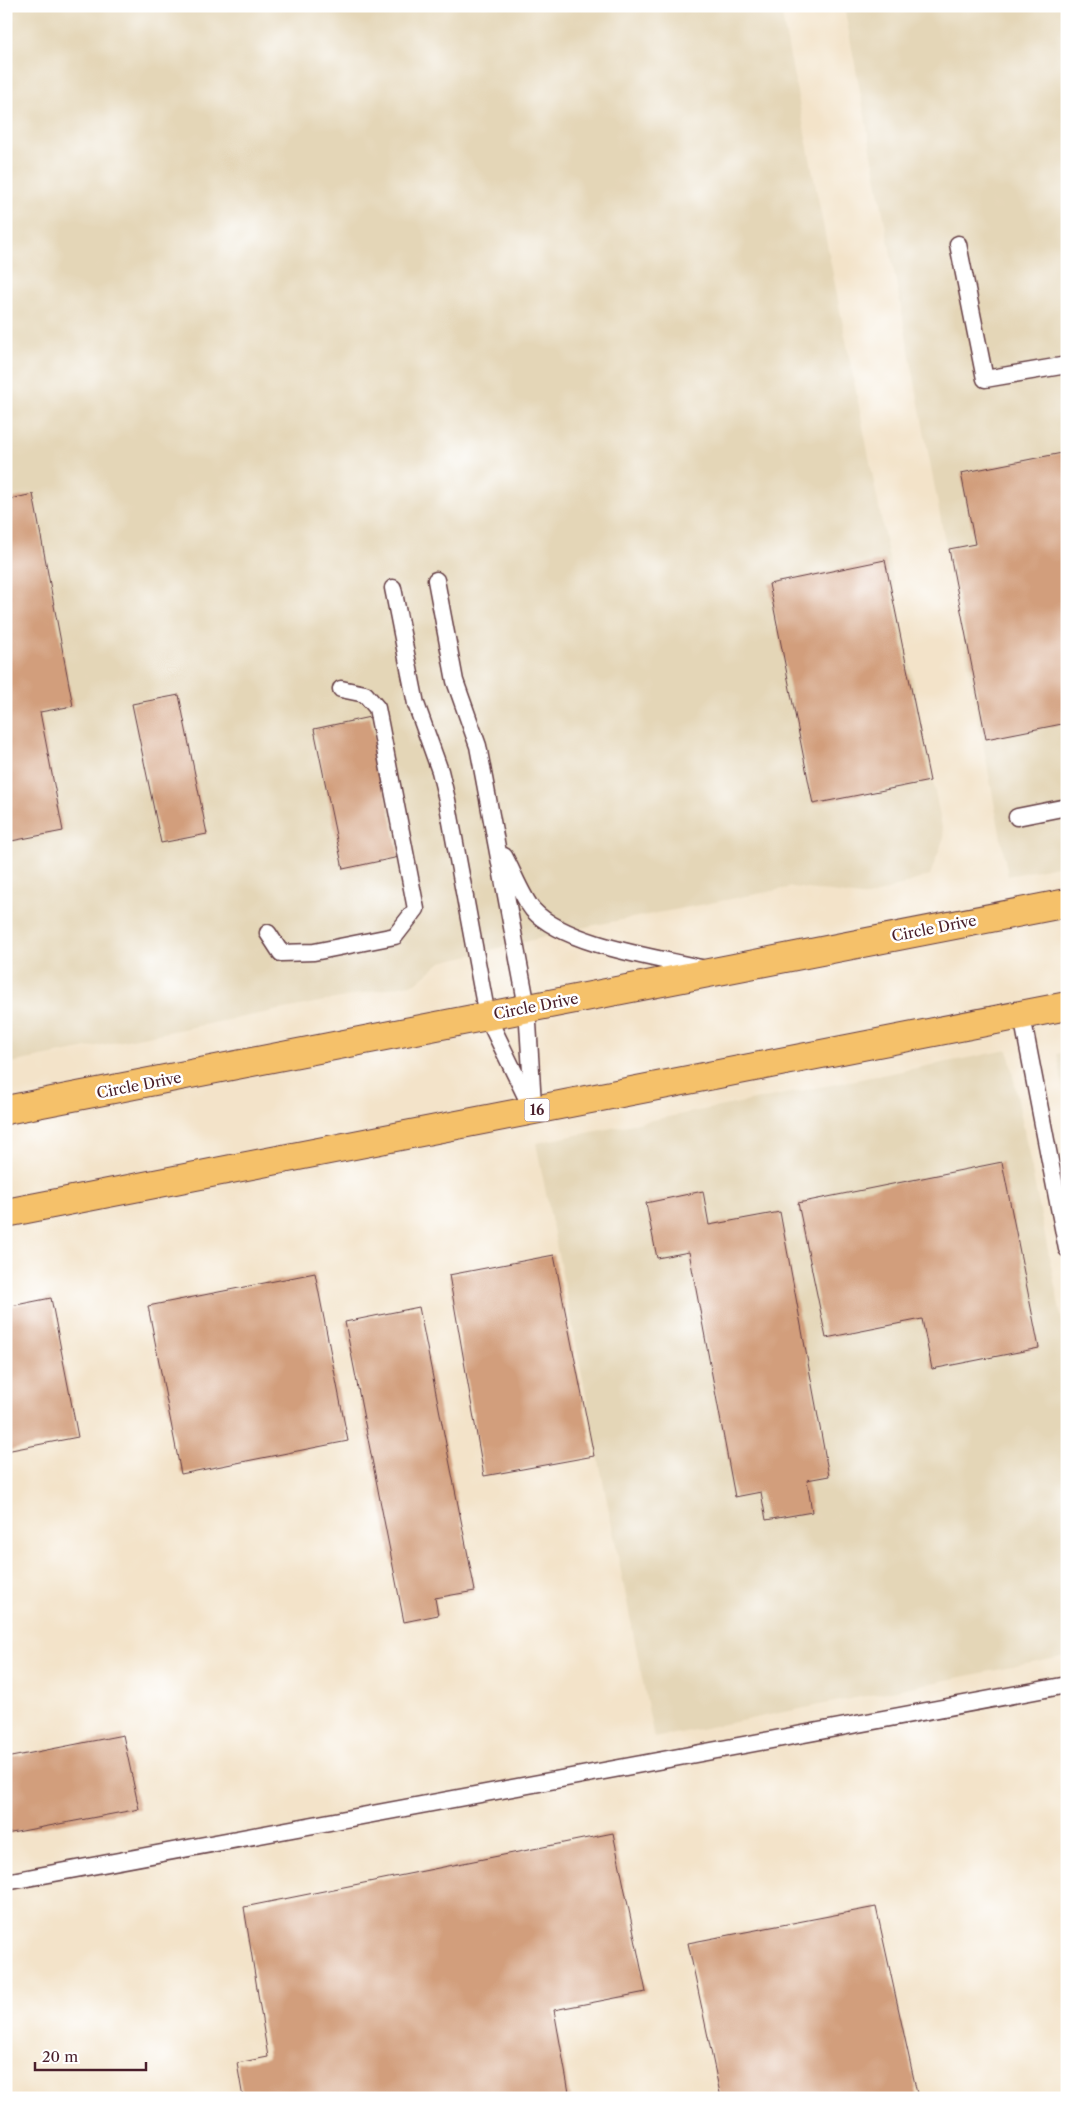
<svg xmlns="http://www.w3.org/2000/svg" width="1073" height="2104" viewBox="0 0 1073 2104" font-family="'Libre Caslon Text',serif">
	<style>
		.built { fill: #e4d6b7 }
		.building { fill: #d29e7b }
		.lines { fill: none; stroke-linecap: round; stroke-linejoin: round }
		.service-casing { stroke: #633c43; stroke-width: 19 }
		.trunk-casing { stroke: #633c43; stroke-width: 30 }
		.service { stroke: #fff; stroke-width: 16 }
		.trunk { stroke: #f5c16b; stroke-width: 28 }
		.labels { text-anchor: middle; dominant-baseline: central; stroke-width: 5; stroke-linejoin: round; paint-order: stroke }
		.shield { fill: #fff; stroke: #80626b; stroke-width: 1 }
		.shield-label { font-size: 14px; font-weight: bold; fill: #4a1f2b }
		.street-label { font-size: 15px; fill: #4a1f2b; stroke: #fff }
	</style>
	<rect width="100%" height="100%" fill="#fff"/>
	<filter id="ink" filterUnits="userSpaceOnUse"><feTurbulence type="fractalNoise" baseFrequency=".02" numOctaves="2"/><feDisplacementMap in="SourceGraphic" scale="10" xChannelSelector="R" yChannelSelector="G"/><feConvolveMatrix kernelMatrix="1 2 1 2 8 2 1 2 1" color-interpolation-filters="sRGB"/></filter>
	<filter id="wash" filterUnits="userSpaceOnUse"><feTurbulence type="fractalNoise" baseFrequency=".0096" numOctaves="4" result="noise"/><feDisplacementMap in="SourceGraphic" scale="20" xChannelSelector="R" yChannelSelector="G"/><feGaussianBlur stdDeviation="1.12" result="paint"/><feColorMatrix in="noise" values="0 0 0 0 0 0 0 0 0 0 0 0 0 0 0 0 0 1.4 0 .05"/><feComposite in="paint" operator="in"/></filter>
	<g filter="url(#wash)">
		<rect width="100%" height="100%" fill="#f3e3c9"/>
		<path class="built" d="M6,6H780L944,837L930,875L868,897L793,887L590,926L441,962L416,983L6,1064Z
			M844,6H1067V864L1008,876Z
			M1008,1050L1067,1346V1656L654,1738L536,1143Z
			M1067,1052V1111L1057,1054Z"/>
		<g id="blocks">
			<path class="building" d="M1067,452V723L986,739L949,549L975,544L961,473Z
				M33,494L73,706L40,712L63,831L6,842V500Z
				M885,560L930,781L813,804L769,584Z
				M179,695L207,834L161,843L132,704Z
				M370,717L399,857L343,869L314,729Z
				M1002,1162L1039,1348L932,1369L922,1319L826,1338L798,1203Z
				M703,1191L709,1225L780,1212L829,1476L807,1480L812,1512L766,1520L761,1492L735,1497L689,1252L657,1258L646,1203Z
				M554,1255L594,1456L484,1476L449,1275Z
				M315,1273L348,1441L181,1474L148,1306Z
				M51,1298L78,1437L6,1451V1307Z
				M419,1307L475,1591L435,1598L438,1615L404,1622L345,1322Z
				M123,1735L139,1809L6,1834V1758Z
				M613,1833L646,1992L554,2010L570,2098H243L237,2063L268,2057L244,1907Z
				M876,1907L918,2098H721L688,1943Z"/>
		</g>
	</g>
	<g filter="url(#ink)">
		<use href="#blocks" fill-opacity="0" stroke="#633c43" stroke-width="1"/>
		<g class="lines">
			<g class="service-casing">
				<path id="service" d="M958,244L985,379L1067,365
					M436,580L455,681L478,746L527,1007L533,1104
					M393,588L416,704L440,771L447,800L487,1016L533,1111
					M1017,817L1067,807
					M504,856C513,872 522,897 533,910C565,945 658,958 705,969
					M268,933L281,953L314,952L395,936L416,909L377,708L365,694L341,689
					M1022,1016L1067,1249
					M6,1882L1067,1685"/>
			</g>
			<g class="trunk-casing">
				<path id="trunk" d="M6,1110L1067,903
					M6,1213L1067,1006"/>
			</g>
			<use href="#service" class="service"/>
			<use href="#trunk" class="trunk"/>
		</g>
	</g>
	<g class="labels">
		<rect class="shield" x="524.5" y="1098.5" width="25" height="23" rx="4"/>
		<g class="shield-label">
			<text x="537" y="1110">16</text>
		</g>
		<g class="street-label">
			<text transform="translate(934 928) rotate(-11)">Circle Drive</text>
			<text transform="translate(536 1006) rotate(-11)">Circle Drive</text>
			<text transform="translate(139 1085) rotate(-11)">Circle Drive</text>
		</g>
	</g>
	<rect width="1073" height="2104" fill="none" stroke="#fff" stroke-width="25"/>
	<path d="M35 2062v8h111v-8" fill="none" stroke="#4a1f2b" stroke-width="2.5"/>
	<text x="42" y="2062" font-size="15" fill="#4a1f2b" stroke="#ffffff" stroke-width="4" paint-order="stroke">20 m</text>
</svg>
